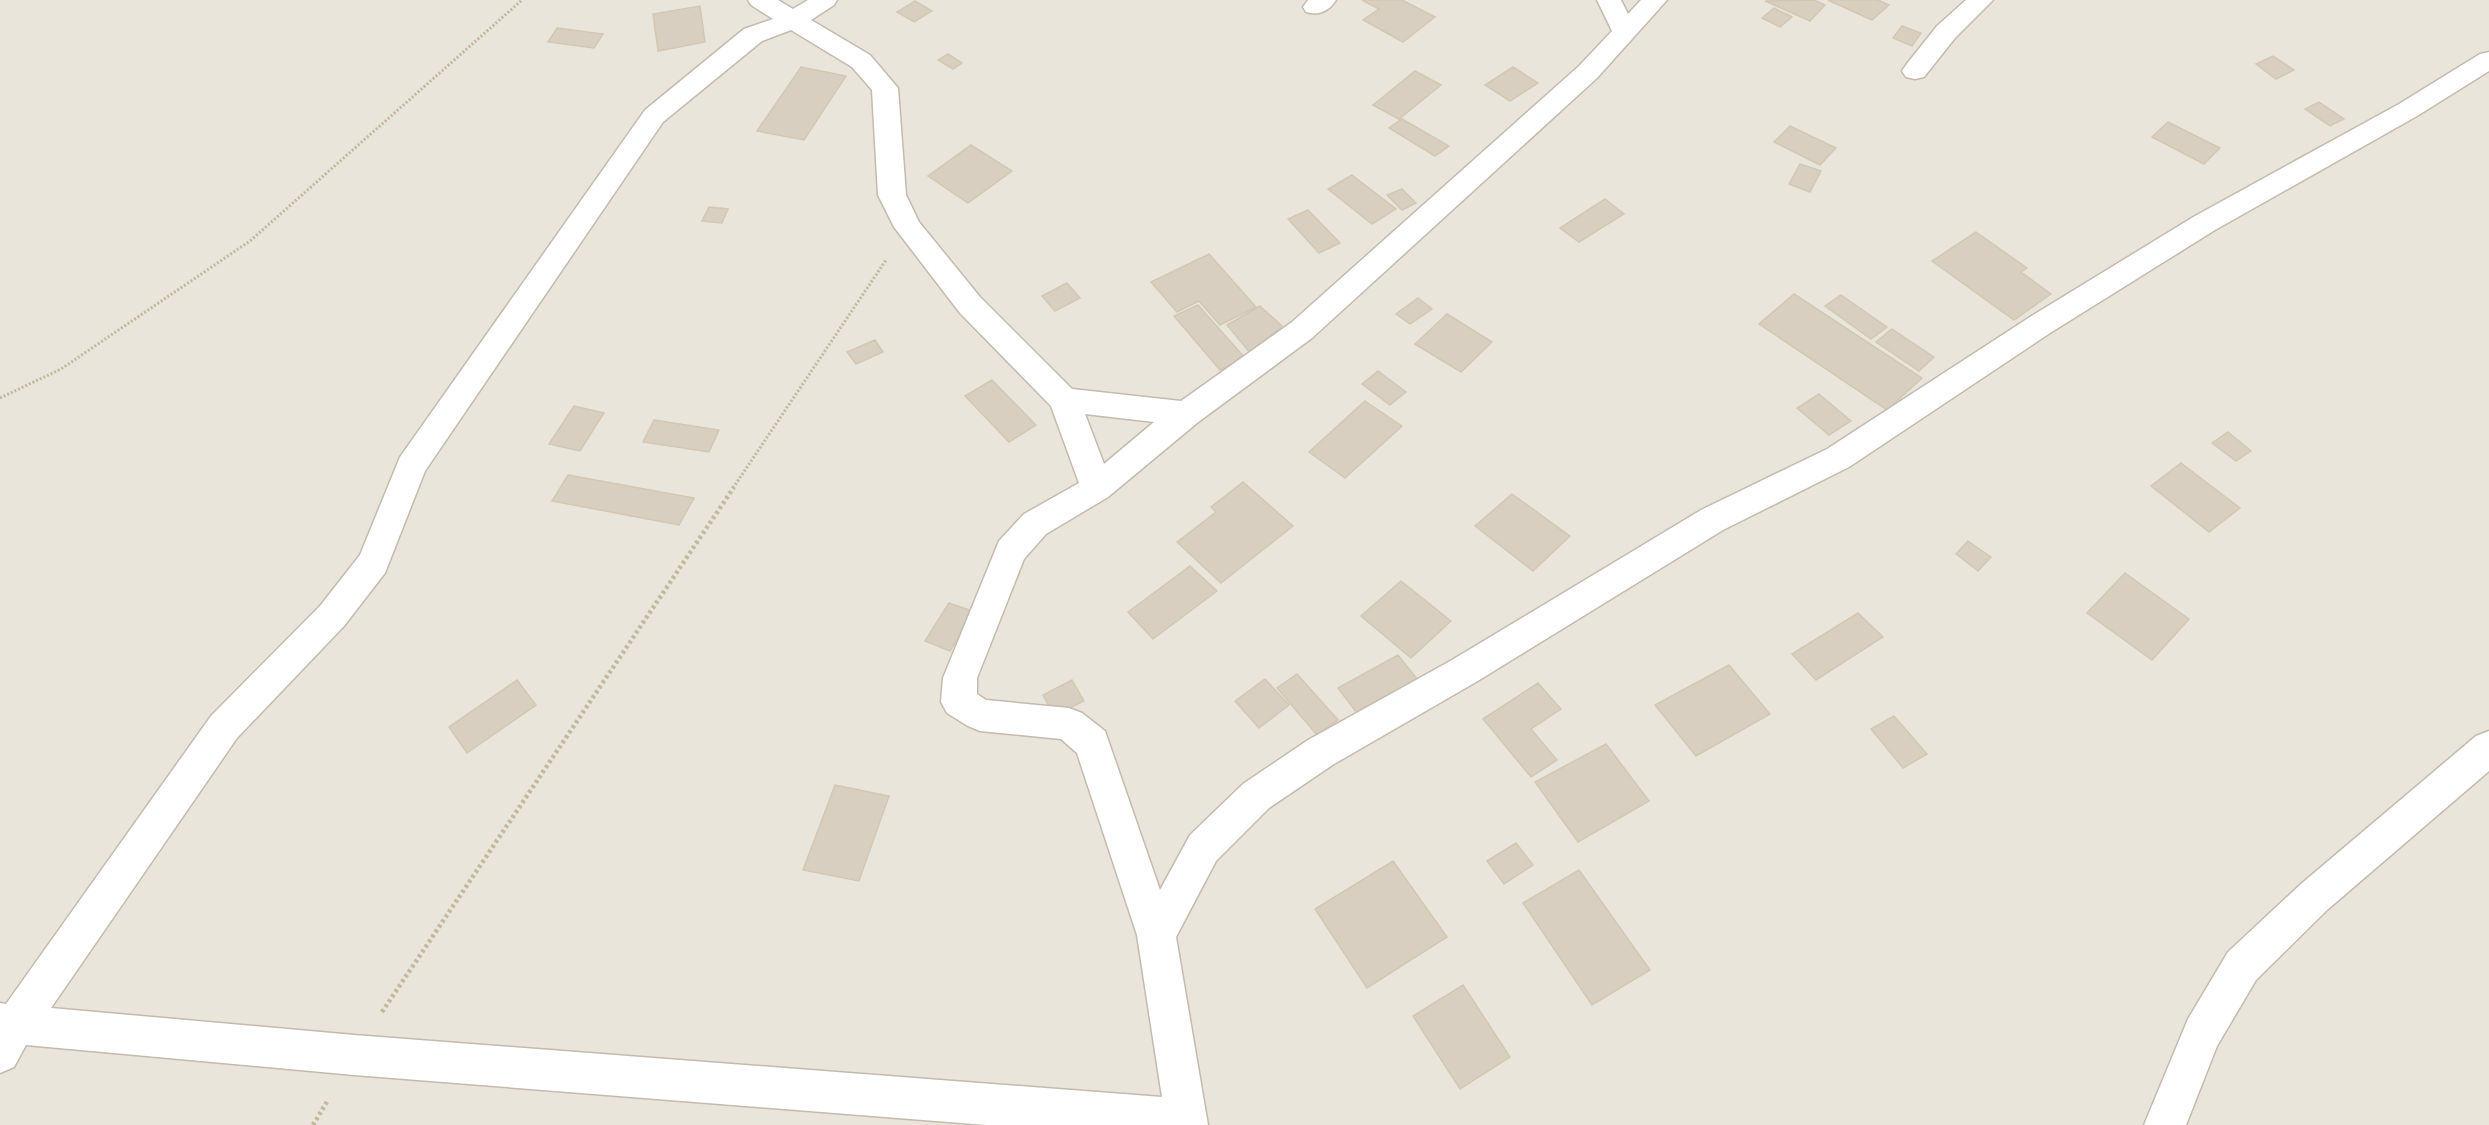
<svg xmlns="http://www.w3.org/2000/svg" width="2489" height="1125" viewBox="0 0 2489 1125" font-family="'Public Sans',sans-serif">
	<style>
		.residential { fill: #eae5da }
		.building { fill: #d8cfc1; stroke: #d3c7b4; stroke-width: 1.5 }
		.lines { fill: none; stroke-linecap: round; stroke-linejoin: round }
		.street-casing { stroke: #c2bbae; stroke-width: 3 }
		.path-far1 { stroke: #c4b79f; stroke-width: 3; stroke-dasharray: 2 2; stroke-linecap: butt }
		.path { stroke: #c4b79f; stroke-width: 4.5; stroke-dasharray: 3 3; stroke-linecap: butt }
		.street { fill: #fff; fill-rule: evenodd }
	</style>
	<rect width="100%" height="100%" fill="#f6f3ec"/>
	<path class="residential" d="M0,0H2489V1125H0Z"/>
	<path class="building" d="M1362,0H1402L1435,17L1403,42L1363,20L1379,9Z
		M1814,0L1825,5L1810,21L1765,1Z
		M1828,0H1878L1889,5L1872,20Z
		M915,1L932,11L914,22L897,12Z
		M700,6L705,42L658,51L653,14Z
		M1774,8L1792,17L1780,27L1762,18Z
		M1902,26L1921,33L1912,46L1893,38Z
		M557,28L603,34L594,48L548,42Z
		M948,54L962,63L953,69L938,60Z
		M2273,56L2294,70L2276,79L2256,64Z
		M801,67L846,76L804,140L757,131Z
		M1513,67L1538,83L1510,101L1485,85Z
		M1415,71L1441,85L1399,119L1373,105Z
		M2319,102L2344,119L2330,126L2305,109Z
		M1402,119L1449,146L1435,156L1389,128Z
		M2168,122L2220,148L2204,164L2152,137Z
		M1790,126L1836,148L1820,165L1774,142Z
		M971,145L1012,171L968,203L928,176Z
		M1800,164L1821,171L1810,192L1789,184Z
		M1352,175L1396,209L1372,224L1328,189Z
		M1402,189L1416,203L1402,210L1387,195Z
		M1605,199L1624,214L1579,242L1560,228Z
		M709,207L728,209L722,223L702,221Z
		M1308,210L1340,243L1319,253L1288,219Z
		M1976,232L2027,268L2021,272L2051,294L2014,320L1932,261Z
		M1209,254L1256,307L1220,325L1199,301L1177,312L1151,282Z
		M1067,283L1080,298L1055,311L1042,296Z
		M1794,294L1922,378L1887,410L1759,324Z
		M1841,295L1887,327L1871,339L1825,306Z
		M1418,298L1432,309L1410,324L1396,314Z
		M1198,305L1245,358L1220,370L1174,316Z
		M1260,306L1282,326L1250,353L1227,325Z
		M1447,314L1492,342L1461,372L1415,344Z
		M1892,329L1934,357L1919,371L1876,342Z
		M875,340L883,352L856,364L847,352Z
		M1378,371L1406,392L1390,405L1362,384Z
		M992,380L1036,425L1009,442L965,396Z
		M1819,394L1851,421L1829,435L1797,408Z
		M1365,401L1402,426L1345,478L1309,452Z
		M574,406L604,413L580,451L549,444Z
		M654,420L719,430L709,452L643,442Z
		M2228,432L2251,451L2236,461L2212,443Z
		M2181,463L2240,508L2209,532L2151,486Z
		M568,475L694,498L679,525L552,501Z
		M1243,482L1293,526L1221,583L1177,542L1216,512L1211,507Z
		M1512,494L1570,536L1533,571L1475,526Z
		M1968,541L1991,557L1978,571L1956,554Z
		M1190,566L1217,591L1153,639L1128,612Z
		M2125,573L2189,619L2152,660L2087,613Z
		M1401,581L1451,621L1411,658L1361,616Z
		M949,603L975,612L950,651L925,641Z
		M1858,613L1883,637L1816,680L1792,654Z
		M1398,655L1426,690L1366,725L1338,688Z
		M1729,665L1770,714L1696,756L1655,705Z
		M1297,674L1338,720L1317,735L1277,688Z
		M1265,679L1289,705L1259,728L1235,701Z
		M517,680L536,705L467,753L449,727Z
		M1072,680L1084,701L1054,716L1043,695Z
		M1538,683L1561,709L1531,729L1557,760L1531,777L1483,719Z
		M1894,716L1927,754L1903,768L1871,729Z
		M1606,744L1649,801L1578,842L1535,782Z
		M835,785L889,796L859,881L803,870Z
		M1516,843L1533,865L1504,884L1487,861Z
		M1393,861L1447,937L1367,988L1315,909Z
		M1579,870L1650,970L1592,1005L1523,903Z
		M1463,985L1510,1057L1460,1089L1413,1016Z"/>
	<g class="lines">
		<g class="street-casing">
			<path id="street" d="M748,0H778L793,9L808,0H837L834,5L811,20L870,55L898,88L906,195L919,222L980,297L1072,389L1181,401L1292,322L1579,66L1612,31L1597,0H1621L1628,14L1641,0H1667L1597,78L1312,338L1197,423L1108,497L1046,534L1024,559L977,678V694L986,700L1069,708L1082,713L1105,731L1160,890L1190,835L1243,784L1308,740L1452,660L1701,510L1827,449L2030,317L2195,216L2399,104L2480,54L2489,52V71L2417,116L2215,230L2050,333L1849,467L1723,530L1476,682L1334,764L1269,808L1216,861L1176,937L1208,1125H986L354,1075L26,1045L14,1067L0,1073V1003L6,1004L211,716L320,606L360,555L400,457L645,110L744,29L773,19L751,5ZM791,30L852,67L872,90L878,195L894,227L960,313L1051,406L1079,483L1024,514L999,541L943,678L941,702L947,713L968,726L980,731L1061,739L1077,753L1137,935L1162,1097L354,1035L51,1008L237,738L344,626L385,573L425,471L663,122L762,41ZM1085,414L1154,422L1104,464Z
				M1308,0H1336C1329,11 1319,16 1306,12L1303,7Z
				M1966,0H1993L1955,38L1924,77L1915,79L1906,77L1902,71L1906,65L1937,26Z
				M2489,731V771L2327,910L2256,980L2217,1046L2186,1125H2144L2188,1019L2228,952L2301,884L2476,736Z"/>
		</g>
		<path class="path-far1" d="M0,398L61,369L250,241L522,0
			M733,488L886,260"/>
		<path class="path" d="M382,1012L734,487
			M313,1125L328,1100"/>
		<use href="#street" class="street"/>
	</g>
</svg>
